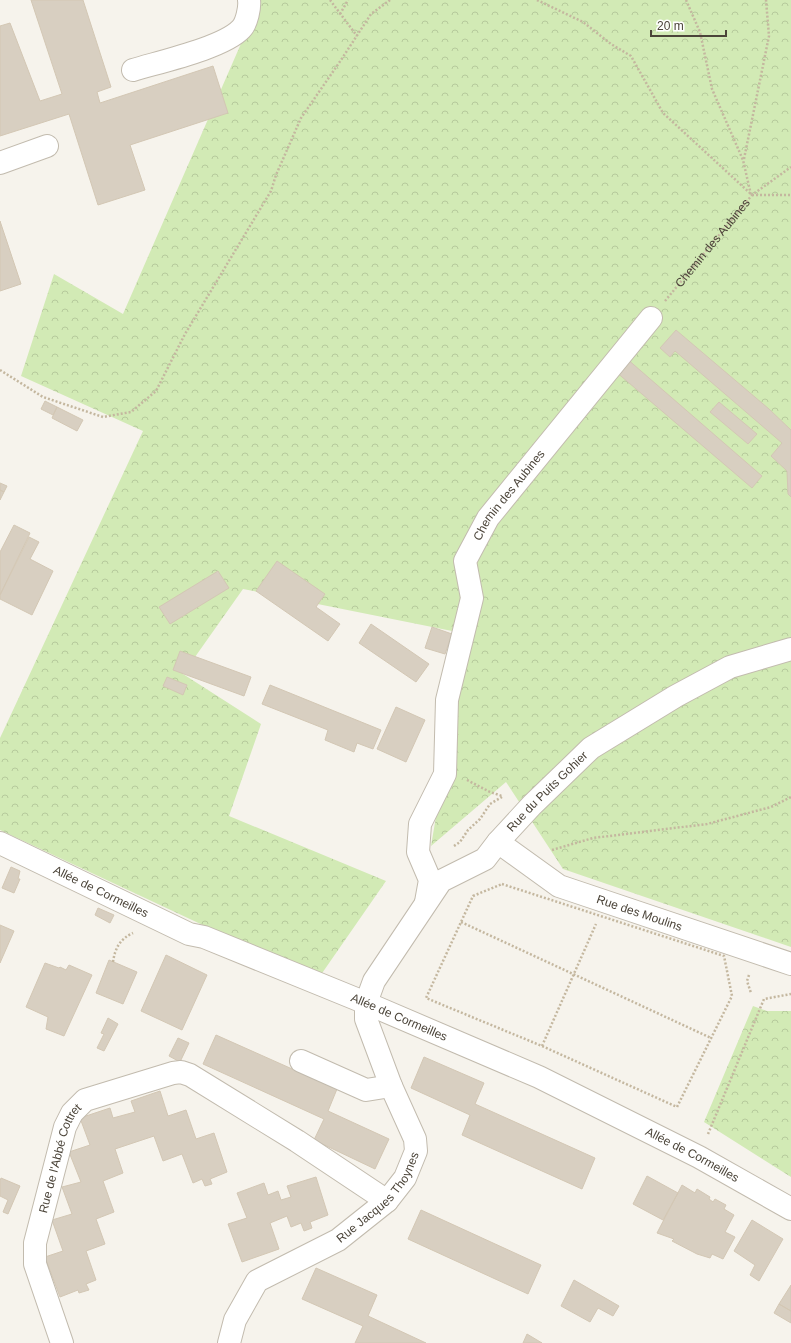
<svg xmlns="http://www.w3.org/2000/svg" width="791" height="1343" viewBox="0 0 791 1343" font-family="Arial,sans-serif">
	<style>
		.forest { fill: url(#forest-crowns) }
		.building { fill: #d8cfc1; stroke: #d3c7b4 }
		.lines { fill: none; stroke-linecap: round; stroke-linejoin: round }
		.minor-casing { stroke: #c2bbae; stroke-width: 24 }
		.path { stroke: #c4b79f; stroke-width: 2.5; stroke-dasharray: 2 2; stroke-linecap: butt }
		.minor { stroke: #fff; stroke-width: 22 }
		.labels { text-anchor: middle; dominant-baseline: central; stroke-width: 4; stroke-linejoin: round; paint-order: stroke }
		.street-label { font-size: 12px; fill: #4b4439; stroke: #fff }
	</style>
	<defs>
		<pattern id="forest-crowns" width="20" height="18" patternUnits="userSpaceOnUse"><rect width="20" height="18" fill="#d2eab5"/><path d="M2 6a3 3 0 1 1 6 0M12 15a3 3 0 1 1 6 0" fill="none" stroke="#b6ca9c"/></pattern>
	</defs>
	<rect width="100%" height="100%" fill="#f6f3ec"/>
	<path class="forest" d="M260,0H791V947L563,869L506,782L431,846L467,634L243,589L183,674L261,724L229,816L386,881L318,979L0,830V738L143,431L21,376L54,274L123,314Z
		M753,1006L767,1011H791V1177L704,1122Z"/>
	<path class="building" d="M31,0H83L111,87L97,92L100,103L213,66L228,113L130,145L145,190L98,205L69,114L0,136V26L10,23L40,101L62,94Z
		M0,221L21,284L0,291Z
		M676,330L769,409L791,430V497L788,494L787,471L771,456L782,443L675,351L670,357L660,348Z
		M626,358L762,476L752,488L615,371Z
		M45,401L57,407L53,415L41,409Z
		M719,402L757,434L748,444L710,412Z
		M57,407L83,420L77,431L52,418Z
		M0,483L7,486L4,492L0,490Z
		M0,490L4,492L0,500Z
		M14,525L30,533L0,595V552Z
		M29,537L39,542L30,559L53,571L32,615L0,599V595Z
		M277,561L325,594L316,607L340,624L328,641L256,591Z
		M218,571L229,588L170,624L159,607Z
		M371,624L429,664L416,682L359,643Z
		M432,627L452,634L445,654L425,648Z
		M180,651L251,677L244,696L173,670Z
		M167,677L187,685L183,695L163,686Z
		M270,685L381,730L373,749L357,743L354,752L325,740L328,730L262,704Z
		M396,707L425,720L406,762L377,749Z
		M11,867L20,871L18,879H20L14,893L2,888Z
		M98,908L114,915L110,923L95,915Z
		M0,925L14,931L0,963Z
		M166,955L207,975L182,1030L141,1011Z
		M109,960L137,972L123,1004L96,993Z
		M45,963L59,968L60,967L66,970L69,965L92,975L64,1036L46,1029L48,1017L26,1007Z
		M108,1018L118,1024L104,1051L97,1048L104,1034L101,1033Z
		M216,1035L337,1089L328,1111L389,1139L375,1169L314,1140L324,1119L203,1064Z
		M178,1038L189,1043L180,1062L169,1056Z
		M424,1057L484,1083L475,1104L595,1158L582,1189L462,1135L470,1115L411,1088Z
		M160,1091L168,1116L186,1110L196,1139L214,1133L227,1172L210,1179L212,1184L205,1186L202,1179L193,1183L182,1154L163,1161L154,1136L115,1149L123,1173L103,1181L114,1212L96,1219L105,1244L86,1251L96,1280L86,1284L89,1290L79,1293L78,1290L60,1297L45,1257L63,1251L52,1220L72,1214L62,1187L81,1182L69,1152L90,1145L80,1118L110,1108L113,1118L135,1112L131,1101Z
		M647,1176L678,1193L663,1220L633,1204Z
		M316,1177L328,1215L310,1222L312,1228L304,1231L301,1223L291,1227L287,1216L270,1223L279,1249L242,1262L228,1224L247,1218L237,1193L264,1183L268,1195L278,1191L281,1200L291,1197L287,1186Z
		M1,1178L20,1186L8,1214L3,1212L8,1200L0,1196V1181Z
		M682,1185L695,1193L697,1189L710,1197L709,1199L713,1202L715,1199L726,1205L724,1209L734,1215L725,1232L735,1237L723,1259L712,1254L710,1258L697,1254L672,1241L674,1239L657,1233Z
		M421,1210L541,1265L528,1294L408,1239Z
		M752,1220L783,1239L759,1281L750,1275L755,1265L734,1251Z
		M316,1268L377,1295L368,1316L426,1343H355L363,1326L302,1299Z
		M574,1280L619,1306L613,1316L598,1308L590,1322L561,1306Z
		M791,1285V1311L779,1304Z
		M779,1304L791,1311V1323L774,1313Z
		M527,1334L542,1343H523Z"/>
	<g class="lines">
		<g class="minor-casing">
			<g id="minor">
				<path d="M133,70C159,62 223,48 241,29C247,23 250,7 249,0"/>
				<path d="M0,163L47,146"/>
				<path id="s2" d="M498,842L559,886L791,964"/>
				<path id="s3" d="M0,843L189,934L204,937L366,1003L539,1077L699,1157L791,1209"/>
				<path id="s4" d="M426,902L430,880L418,852L420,824L445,774L447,700L472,598L465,561L488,518L651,318"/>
				<path d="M301,1061L366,1090L391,1086"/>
				<path id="s5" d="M62,1343L35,1264V1243L65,1127L72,1113L85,1100L173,1073L181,1072L190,1075L297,1141L387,1201"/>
				<path id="s6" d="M229,1343L235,1320L257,1281L338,1240L387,1201L405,1178L416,1151L415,1139L391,1086L366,1019V1003L374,981L441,881L485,859L498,842L532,805L591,748L676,696L730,667L791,649"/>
			</g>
		</g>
		<g class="path">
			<path d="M330,0L357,36"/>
			<path d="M537,0L583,22L611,44L631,56L663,113L752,195"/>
			<path d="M686,0L700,32L712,89L743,160L751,195"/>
			<path d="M340,14L348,0"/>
			<path d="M744,159L769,36L766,0"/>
			<path d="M752,195H791"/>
			<path id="s1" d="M665,301L752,195L791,167"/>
			<path d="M0,370L43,397L103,417L131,412L156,391L185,334L271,191L276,175L301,118L341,60L371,14L390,0"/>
			<path d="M467,780L490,792L502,796"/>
			<path d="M454,846L460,842L468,830L480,819L490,804L502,797"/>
			<path d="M552,850L593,838L707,824L771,807L791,797"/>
			<path d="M502,884L724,956L732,996L677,1107L542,1046L426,998L473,896Z"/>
			<path d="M461,922L711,1038"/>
			<path d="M113,962C115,948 120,939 133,933"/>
			<path d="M749,975L747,981L751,993"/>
			<path d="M542,1046L596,924"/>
			<path d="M708,1134L764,999L791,994"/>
		</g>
		<use href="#minor" class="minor"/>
	</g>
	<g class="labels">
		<g class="street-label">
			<text stroke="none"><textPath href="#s1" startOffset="75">Chemin des Aubines</textPath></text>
			<text stroke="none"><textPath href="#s4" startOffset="433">Chemin des Aubines</textPath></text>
			<text stroke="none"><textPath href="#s6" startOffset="723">Rue du Puits Gohier</textPath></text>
			<text stroke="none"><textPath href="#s3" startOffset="112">Allée de Cormeilles</textPath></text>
			<text stroke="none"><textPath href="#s2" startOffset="160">Rue des Moulins</textPath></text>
			<text stroke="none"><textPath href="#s3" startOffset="436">Allée de Cormeilles</textPath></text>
			<text stroke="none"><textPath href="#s3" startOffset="760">Allée de Cormeilles</textPath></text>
			<text stroke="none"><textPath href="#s5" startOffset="193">Rue de l'Abbé Cottret</textPath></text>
			<text stroke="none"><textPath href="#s6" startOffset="219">Rue Jacques Thoynes</textPath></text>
		</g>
	</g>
	<path d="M651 30v6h75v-6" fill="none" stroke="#4b4439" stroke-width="2"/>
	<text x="657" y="30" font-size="12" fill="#4b4439" stroke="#ffffff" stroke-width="3" paint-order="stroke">20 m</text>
</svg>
